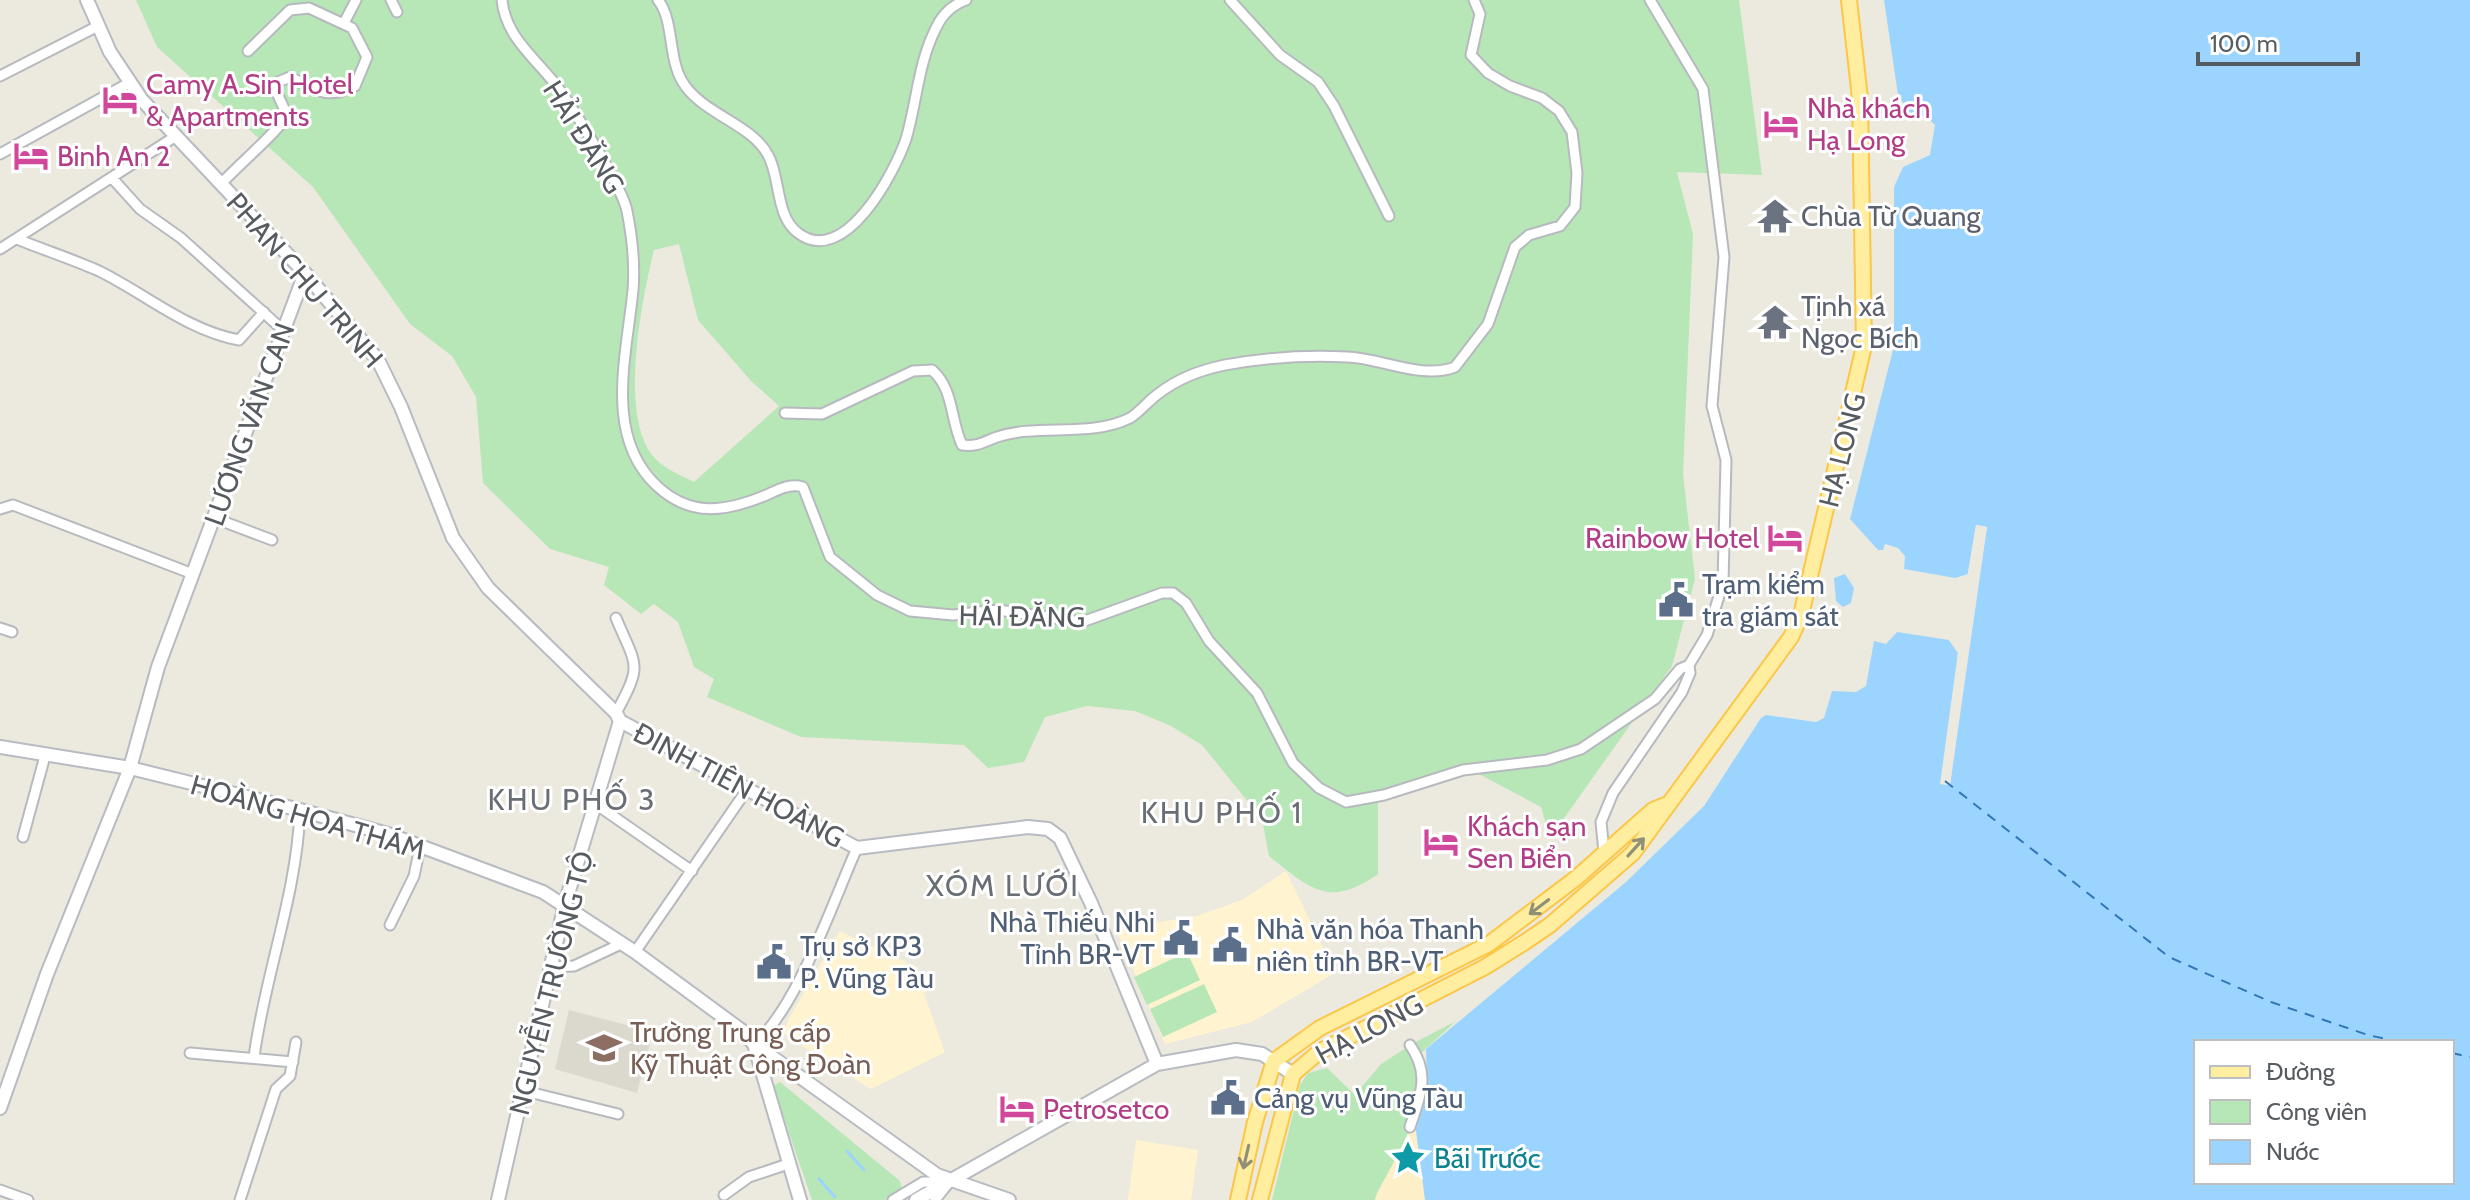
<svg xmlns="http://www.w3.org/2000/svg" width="2470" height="1200" viewBox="0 0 2470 1200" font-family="Cabin,sans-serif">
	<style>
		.commercial { fill: #fff3d0 }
		.education { fill: #dbd8cd }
		.green { fill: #b8e7b7; fill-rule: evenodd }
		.sand { fill: #fdf0c8 }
		.water { fill: #9bd5ff; fill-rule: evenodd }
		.pier { fill: #ece9de }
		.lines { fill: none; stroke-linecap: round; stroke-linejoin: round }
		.stream { stroke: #9bd5ff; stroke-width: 3 }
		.ferry { stroke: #3176b8; stroke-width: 2; stroke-dasharray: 10 8; stroke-linecap: butt }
		.street-casing { stroke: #b6babf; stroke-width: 13 }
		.secondary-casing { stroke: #b7bbc2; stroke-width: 16 }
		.primary-casing { stroke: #fcc647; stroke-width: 18 }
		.street { stroke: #fff; stroke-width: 9 }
		.secondary { stroke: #fff; stroke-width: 12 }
		.primary { stroke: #ffeea0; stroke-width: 14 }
		.oneway { stroke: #928f77 }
		.labels { text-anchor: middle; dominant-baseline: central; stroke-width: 6; stroke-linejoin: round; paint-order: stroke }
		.hotel-label { font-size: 28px; fill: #b23c85; stroke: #fff; text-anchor: start }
		.street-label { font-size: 28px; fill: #575c61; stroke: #fff }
		.worship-label { font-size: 28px; fill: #5b616d; stroke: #fff; text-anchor: start }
		.service-label { font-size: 28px; fill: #4e5e75; stroke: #fff; text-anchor: start }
		.education-label { font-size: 28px; fill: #785e54; stroke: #fff; text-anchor: start }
		.culture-label { font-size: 28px; fill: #0d838f; stroke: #fff; text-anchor: start }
		.neighbourhood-label { font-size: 30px; letter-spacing: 2px; fill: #686e73; stroke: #fff }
	</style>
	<rect width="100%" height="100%" fill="#ece9de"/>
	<path class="commercial" d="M1286,871L1335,973L1252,1022L1165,1044L1116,929L1197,916L1242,900Z
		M840,931L904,961L932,985L924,994L945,1052L871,1089L784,1034L788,1020Z
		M1136,1140L1198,1150L1191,1200H1128Z"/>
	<path class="education" d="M569,1010L653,1032L637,1093L555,1069Z"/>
	<path class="green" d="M136,0H1739L1762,175L1677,172L1693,234L1683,474L1695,579L1672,666L1550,838L1541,807L1462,765L1378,792V874C1329,909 1309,888 1269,856L1262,819L1202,745L1171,726L1135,711L1087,706L1045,717L1024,762L988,768L964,745L801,737L707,697L714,679L694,667L678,622L654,604L641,614L604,585L609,567L550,549L483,483L476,397L452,356L410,324L313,187L157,47ZM679,244L698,320L751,381L779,406L694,482C680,475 662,468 652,455C619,412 642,299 654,250Z
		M1187,952L1200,980L1147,1005L1134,977Z
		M1204,984L1217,1012L1163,1037L1150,1009Z
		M1456,1021L1418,1056L1410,1045Z
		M1409,1046L1418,1058L1415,1123L1375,1200H1272L1300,1085L1308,1073L1327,1068L1355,1095L1381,1064Z
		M780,1082L900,1181L902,1191L885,1200H812L773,1086Z"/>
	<path class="sand" d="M1415,1123L1425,1200H1375L1377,1193Z"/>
	<path class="water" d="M1884,0H2470V1200H1425L1415,1123L1427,1094L1426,1049L1626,882L1704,806L1761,718L1766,715L1816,722L1824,718L1832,691L1856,692L1866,686L1874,641L1886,644L1897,632L1949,640L1958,653L1941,784L1950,785L1987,527L1976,525L1968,574L1955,578L1904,569L1905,556L1898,548L1885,544L1883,550H1878L1850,519L1894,346V187L1903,167L1930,155L1935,125L1928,118L1910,113L1898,95ZM2196,1042H2452V1182H2196Z
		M1845,574L1854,588L1851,603L1843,607L1836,601L1834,578Z"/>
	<path class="pier" d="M1976,525L1987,527L1977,587L1973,586L1982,530L1979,529L1972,575L1967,578Z
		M1949,640L1954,641L1962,653L1945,781L1965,642L1969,643L1950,785L1940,784L1958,653Z"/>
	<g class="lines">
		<path class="stream" d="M847,1151L864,1170
			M819,1179L835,1197"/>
		<path class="ferry" d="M1945,781L2169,957L2271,1002L2368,1035L2399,1042
			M2452,1053L2470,1057"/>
		<g class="street-casing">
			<path id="street" d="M391,0L397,12
				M502,0C505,36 535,58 556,85C572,106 623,189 627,211C632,236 635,265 633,290C627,354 603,436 657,486C690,517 725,512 764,496C778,490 789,483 803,487L830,557L877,595L910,611L953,615L998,610L1082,622L1162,593H1173L1186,603L1209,641L1257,693L1293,763L1319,788L1346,802L1384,795L1463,770L1547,760L1581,749L1655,699L1680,669L1689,665L1690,673L1682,692L1613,793L1601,822L1604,852
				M658,0C674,20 668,57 682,81C701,114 751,123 768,155C781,178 775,216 798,233C844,268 894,174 906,139C917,102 918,63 936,28C942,15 952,5 966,0
				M1230,0L1280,55L1318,82L1334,106L1389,216
				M1650,0L1703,89L1724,257L1712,406L1726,460L1723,583L1707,635L1689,665
				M344,23L356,0
				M0,76L98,26
				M0,154L129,83
				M112,178L140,209L181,238L284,331
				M221,184C235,168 281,129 287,115L276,91L278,82L290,77C317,90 325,100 355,86L367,57L352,28L309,8L290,10L248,51
				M17,239C44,250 72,259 99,271C146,294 186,330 239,340L264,312
				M0,249L176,136
				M785,413L822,414L913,371L932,370C954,389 950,419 962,445C978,447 983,442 997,437C1038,423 1090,438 1130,418C1140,412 1148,401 1158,394C1177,379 1200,370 1225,365C1263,358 1308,355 1347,357C1381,358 1422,380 1455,367L1488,324L1515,247L1529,235L1560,226L1575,207L1577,173L1572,132L1559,111L1542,98L1510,86L1488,73L1471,55L1480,14L1474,0
				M0,509L13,505L193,574
				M214,518L272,540
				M616,618C637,668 643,663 616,713
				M0,628L12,632
				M597,805L692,871
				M23,837L45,756
				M390,925L414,876L420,847
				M635,952L746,791
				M552,967L574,966L623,943
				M754,1044C797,1009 833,901 857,848
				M1410,1045C1431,1075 1420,1096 1410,1127
				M190,1053L293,1062
				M254,1057C265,974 297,894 300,810
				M525,1091L618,1114
				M0,1190L28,1200
				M724,1195L749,1177L788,1164
				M240,1200L276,1089L290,1076L296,1042
				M893,1200L923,1182H946
				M935,1200L947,1185"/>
		</g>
		<g class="secondary-casing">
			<path id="secondary" d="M87,0L110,52L142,100L305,273L378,360L401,407L453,538L488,588L616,713L620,721
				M620,721L857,848L1028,827L1048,829L1060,838L1091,903L1157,1064
				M0,747L130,768L300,810L388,834L543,892L635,952L741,1030L754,1044L937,1175L1009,1200
				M754,1044L800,1200
				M0,1108L47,974L130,768L158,667L305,273
				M498,1200L565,904L620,721
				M916,1200L1157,1064L1236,1050L1262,1054L1293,1074"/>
		</g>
		<g class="primary-casing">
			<path id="primary" d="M1238,1200L1255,1122L1274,1061L1320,1028L1489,944L1575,879L1653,810L1665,805
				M1260,1200L1293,1074L1319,1052L1485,967L1525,942L1550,925L1633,853L1791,637L1801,615L1864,346L1860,98L1849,0"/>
		</g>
		<use href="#street" class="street"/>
		<use href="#secondary" class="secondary"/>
		<use href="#primary" class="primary"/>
	</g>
	<defs><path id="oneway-shaft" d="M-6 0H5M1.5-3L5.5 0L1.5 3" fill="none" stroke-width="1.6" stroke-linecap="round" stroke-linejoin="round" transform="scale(2)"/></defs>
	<g class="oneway">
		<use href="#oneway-shaft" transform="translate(1636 847) rotate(-48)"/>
		<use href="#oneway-shaft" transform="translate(1539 907) rotate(143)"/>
		<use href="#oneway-shaft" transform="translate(1246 1157) rotate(103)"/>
	</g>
	<defs>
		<g id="hotel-bare" transform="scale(2.76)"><path d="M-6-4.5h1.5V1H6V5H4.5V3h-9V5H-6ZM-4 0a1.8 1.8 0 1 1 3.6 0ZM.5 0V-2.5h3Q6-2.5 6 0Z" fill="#d1479c" stroke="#fff" stroke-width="2.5" paint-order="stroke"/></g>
		<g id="temple-bare" transform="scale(2.76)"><path d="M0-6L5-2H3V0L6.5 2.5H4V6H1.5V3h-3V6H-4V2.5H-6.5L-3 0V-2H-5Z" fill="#6b7280" stroke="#fff" stroke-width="2.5" paint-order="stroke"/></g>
		<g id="civic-bare" transform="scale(2.76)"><path d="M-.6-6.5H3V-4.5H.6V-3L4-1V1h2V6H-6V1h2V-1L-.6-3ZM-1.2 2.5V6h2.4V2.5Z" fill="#5c6f8a" stroke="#fff" stroke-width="2.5" paint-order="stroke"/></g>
		<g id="university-bare" transform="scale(2.76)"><path d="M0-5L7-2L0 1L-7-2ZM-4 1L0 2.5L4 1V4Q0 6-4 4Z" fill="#8d6e63" stroke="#fff" stroke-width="2.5" paint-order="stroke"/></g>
		<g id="sight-bare" transform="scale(2.76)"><path d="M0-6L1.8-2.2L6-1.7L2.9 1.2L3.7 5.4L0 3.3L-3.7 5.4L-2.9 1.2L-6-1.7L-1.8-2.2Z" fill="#0f9aa8" stroke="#fff" stroke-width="2.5" paint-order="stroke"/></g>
	</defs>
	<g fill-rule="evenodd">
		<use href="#hotel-bare" x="120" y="100"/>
		<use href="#hotel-bare" x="1781" y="124"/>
		<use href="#hotel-bare" x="31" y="156"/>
		<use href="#temple-bare" x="1775" y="216"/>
		<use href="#temple-bare" x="1775" y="322"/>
		<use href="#hotel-bare" x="1785" y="538"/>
		<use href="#civic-bare" x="1676" y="600"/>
		<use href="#hotel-bare" x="1441" y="842"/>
		<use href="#civic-bare" x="1181" y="938"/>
		<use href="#civic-bare" x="1230" y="945"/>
		<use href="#civic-bare" x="774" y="962"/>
		<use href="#university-bare" x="604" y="1048"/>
		<use href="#civic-bare" x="1228" y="1098"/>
		<use href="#hotel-bare" x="1017" y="1109"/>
		<use href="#sight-bare" x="1408" y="1158"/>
	</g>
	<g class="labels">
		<g class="hotel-label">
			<text x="146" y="84">Camy A.Sin Hotel<tspan x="146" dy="32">&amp; Apartments</tspan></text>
			<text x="1807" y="108">Nhà khách<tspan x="1807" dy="32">Hạ Long</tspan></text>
			<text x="57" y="156">Binh An 2</text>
			<text x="1759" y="538" text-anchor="end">Rainbow Hotel</text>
			<text x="1467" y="826">Khách sạn<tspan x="1467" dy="32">Sen Biển</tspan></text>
			<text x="1043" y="1109">Petrosetco</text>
		</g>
		<g class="street-label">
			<text transform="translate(584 137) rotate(58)">HẢI ĐĂNG</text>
			<text transform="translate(305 280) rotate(49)">PHAN CHU TRINH</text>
			<text transform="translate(249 424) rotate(-70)">LƯƠNG VĂN CAN</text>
			<text transform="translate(1842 450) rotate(-76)">HẠ LONG</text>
			<text transform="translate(1022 616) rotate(1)">HẢI ĐĂNG</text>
			<text transform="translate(739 785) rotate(28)">ĐINH TIÊN HOÀNG</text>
			<text transform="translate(308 817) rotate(16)">HOÀNG HOA THÁM</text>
			<text transform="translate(551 983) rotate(-76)">NGUYỄN TRƯỜNG TỘ</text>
			<text transform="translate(1369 1029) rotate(-28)">HẠ LONG</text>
		</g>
		<g class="worship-label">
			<text x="1801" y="216">Chùa Từ Quang</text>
			<text x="1801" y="306">Tịnh xá<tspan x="1801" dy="32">Ngọc Bích</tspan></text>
		</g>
		<g class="service-label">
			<text x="1702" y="584">Trạm kiểm<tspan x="1702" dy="32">tra giám sát</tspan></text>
			<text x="1155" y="922" text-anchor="end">Nhà Thiếu Nhi<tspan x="1155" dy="32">Tỉnh BR-VT</tspan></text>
			<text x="1256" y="929">Nhà văn hóa Thanh<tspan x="1256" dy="32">niên tỉnh BR-VT</tspan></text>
			<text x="800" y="946">Trụ sở KP3<tspan x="800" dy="32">P. Vũng Tàu</tspan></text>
			<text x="1254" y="1098">Cảng vụ Vũng Tàu</text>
		</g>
		<g class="education-label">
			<text x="630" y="1032">Trường Trung cấp<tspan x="630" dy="32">Kỹ Thuật Công Đoàn</tspan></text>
		</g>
		<g class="culture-label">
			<text x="1434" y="1158">Bãi Trước</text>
		</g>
		<g class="neighbourhood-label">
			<text x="572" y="799">KHU PHỐ 3</text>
			<text x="1222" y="812">KHU PHỐ 1</text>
			<text x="1003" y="885">XÓM LƯỚI</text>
		</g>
	</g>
	<rect x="2194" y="1040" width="260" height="144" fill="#ffffff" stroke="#bcbec0" stroke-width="2"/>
	<rect x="2210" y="1066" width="40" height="12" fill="#ffeea0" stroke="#bcbec0" stroke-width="2"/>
	<text x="2266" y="1080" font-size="24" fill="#575c61">Đường</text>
	<rect x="2210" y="1100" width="40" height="24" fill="#b8e7b7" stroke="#bcbec0" stroke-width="2"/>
	<text x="2266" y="1120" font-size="24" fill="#575c61">Công viên</text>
	<rect x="2210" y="1140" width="40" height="24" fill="#9bd5ff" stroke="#bcbec0" stroke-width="2"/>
	<text x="2266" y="1160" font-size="24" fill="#575c61">Nước</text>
	<path d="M2198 52v12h160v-12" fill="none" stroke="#575c61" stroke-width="4"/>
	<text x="2210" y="52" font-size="24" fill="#575c61" stroke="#ffffff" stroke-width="6" paint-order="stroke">100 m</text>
</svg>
